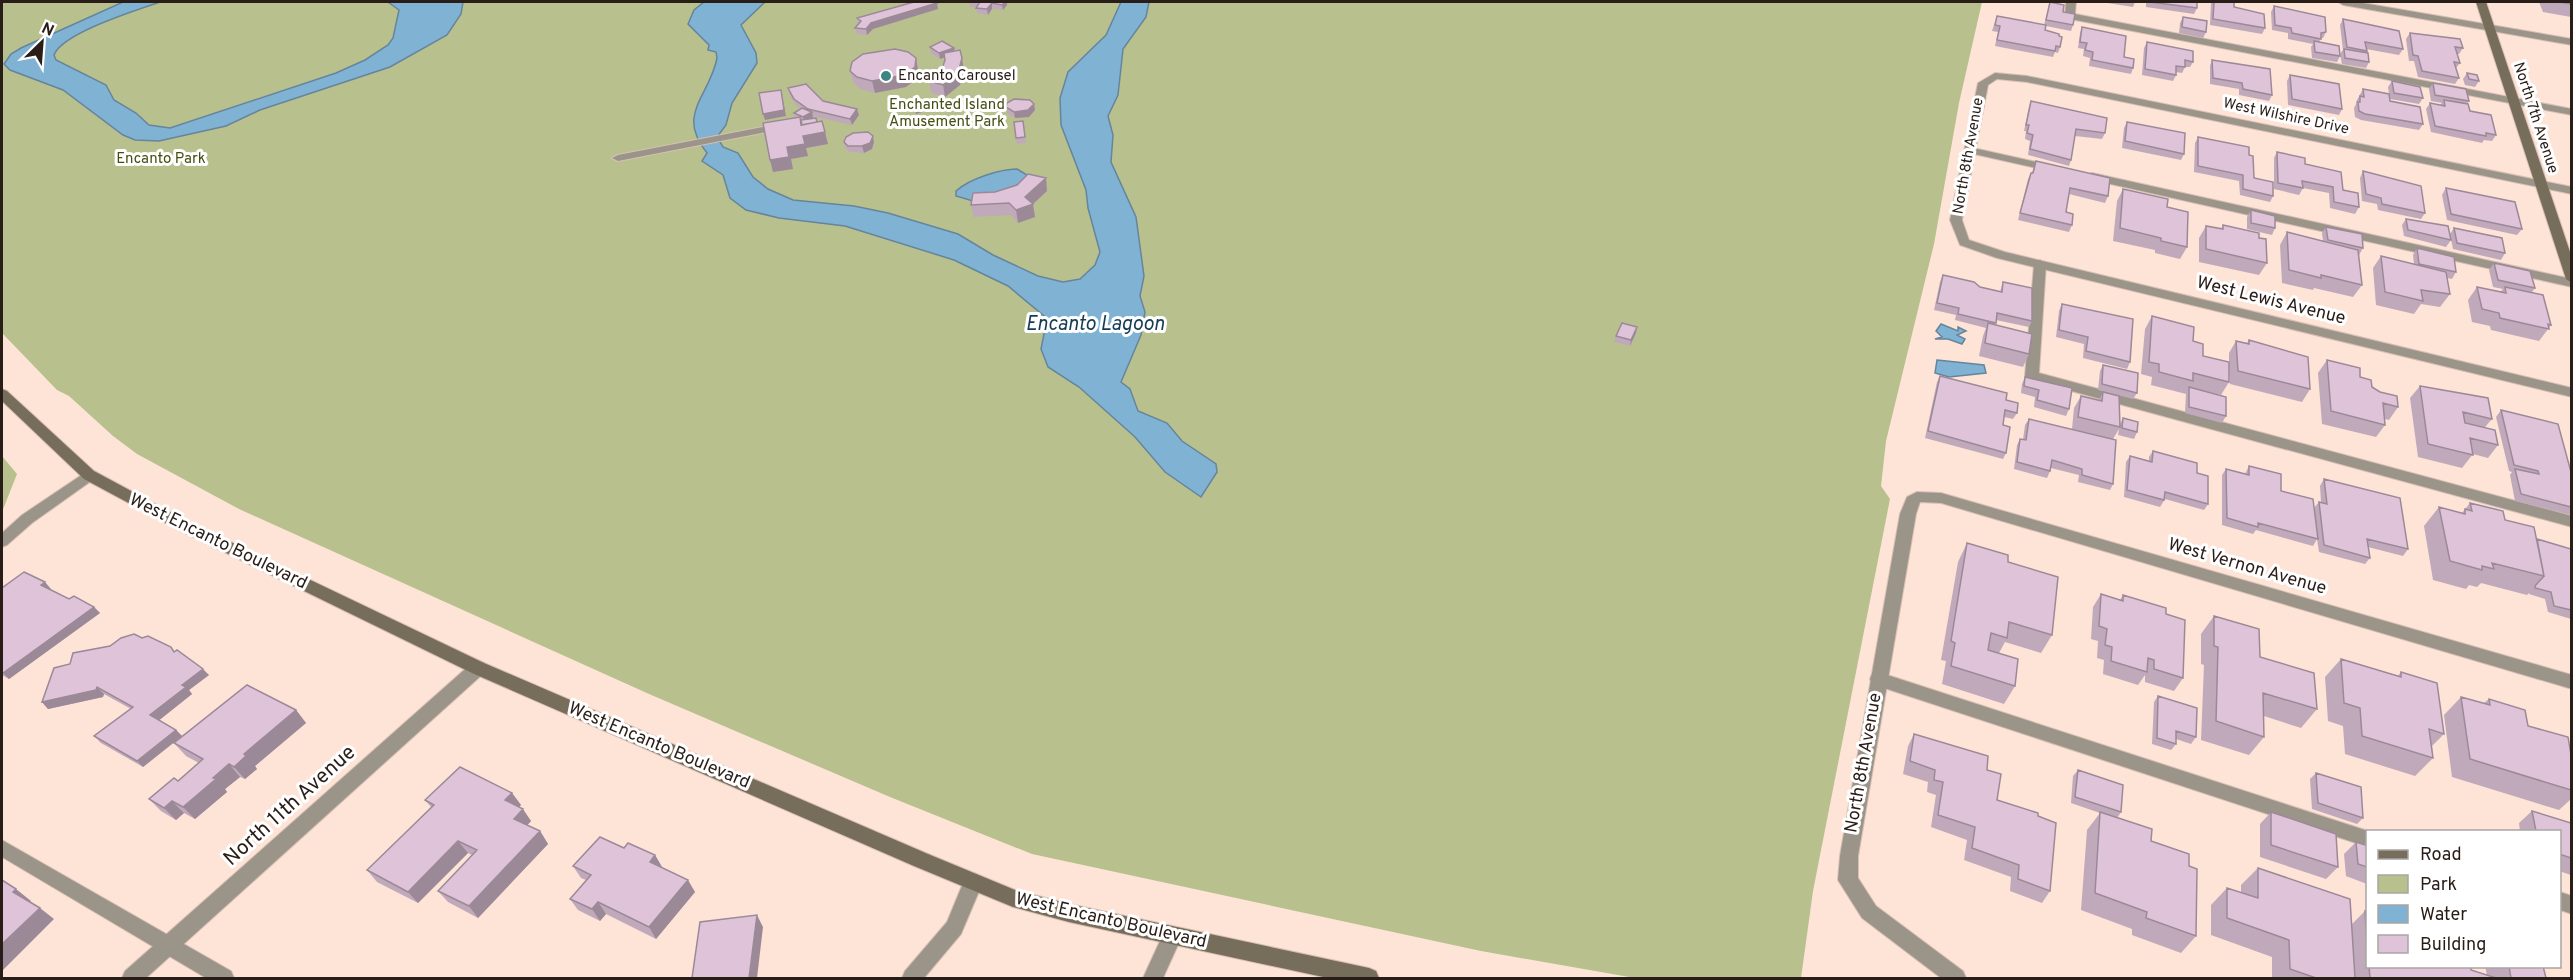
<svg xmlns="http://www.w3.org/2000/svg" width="2573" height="980" viewBox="0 0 2573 980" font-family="Overpass,sans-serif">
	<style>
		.green { fill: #b8c18d }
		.water { fill: #80b2d4; stroke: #66859c; stroke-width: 1.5 }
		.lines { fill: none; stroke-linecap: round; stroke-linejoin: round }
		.lane-casing { stroke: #d8bfb5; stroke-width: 2 }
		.street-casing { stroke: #d8bfb5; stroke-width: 2 }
		.secondary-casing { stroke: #d8bfb5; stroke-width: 2 }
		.lane { fill: #9b9589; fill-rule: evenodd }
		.street { fill: #9b9589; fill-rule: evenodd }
		.secondary { fill: #766d5b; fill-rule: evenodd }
		.wall { fill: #c0a9bb }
		.shaded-wall { fill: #9c8998 }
		.building { fill: #dfc4d9; stroke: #9c8998; stroke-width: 1.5 }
		.poi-dot { fill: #3d8583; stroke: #fff; stroke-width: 2 }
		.labels { text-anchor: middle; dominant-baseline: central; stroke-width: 6; stroke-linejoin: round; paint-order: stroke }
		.far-poi-label { font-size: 15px; fill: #291d18; stroke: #fff; text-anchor: start }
		.far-park-label { font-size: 15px; fill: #474e11; stroke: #fff }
		.far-street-label { font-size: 15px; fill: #291d18; stroke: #fff }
		.street-label { font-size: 18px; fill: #291d18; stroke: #fff }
		.water-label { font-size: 20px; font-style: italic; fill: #143c54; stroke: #fff }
		.near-street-label { font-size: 21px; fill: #291d18; stroke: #fff }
	</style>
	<rect width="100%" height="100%" fill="#fee3d7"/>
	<path class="green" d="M2,2H1982L1959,103L1934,244L1886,441L1881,486L1890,499L1813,891L1801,978H1635L1481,951L1032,854L890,797L649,694L239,509L137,454L113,436L69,396L57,390L2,333Z
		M2,456L17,474L2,512Z"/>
	<path class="water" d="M123,2H160C137,10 62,33 54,55L56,60L106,85L114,100L136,113L149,125L170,128L336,73L365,60L388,45L393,38L399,10L388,2H463L461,14L447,35L390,67L260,110L226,126L159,141L135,140L123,135L63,90L10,70L4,64L11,54L21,48Z
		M704,2H765L741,25L756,53L757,63L732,103L726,125L717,137L723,147L738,153L753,177L768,189L793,200L854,206L888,213L958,234L993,255L1038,276L1063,282L1080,279L1095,265L1100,252L1088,208L1086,190L1061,125L1060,98L1068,72L1106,35L1121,2H1149L1146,17L1123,49L1118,95L1108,116L1113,135L1111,162L1136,217L1144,276L1140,296L1145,312L1141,335L1121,382L1130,389L1138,411L1167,423L1182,441L1216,464L1217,472L1201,497L1165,472L1135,437L1079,387L1048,367L1041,349L1046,324L1044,316L1008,286L954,260L845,226L779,218L746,210L730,198L723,175L702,161L707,153C675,114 710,96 717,58L716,52L708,50L709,45L688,24L694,10Z
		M1017,169L1027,175L1023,183L973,201L956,196V191C969,179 1000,169 1017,169Z
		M1941,324L1958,331V327L1966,331L1957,335L1965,339L1962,344L1948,339H1935L1942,337L1936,331Z
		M1937,360L1984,365L1986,373L1949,377L1935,373Z"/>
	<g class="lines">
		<g class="lane-casing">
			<path id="lane" d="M2066,2H2076L2075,14L2572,109V115L2070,19L2065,16Z
				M783,123L789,126L787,128L618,161L612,158L618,155Z
				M1969,147L2054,166L2060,169L2054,172L1965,152V148Z
				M2092,173L2572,279V287L2088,179V175Z
				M2040,260L2046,264L2039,373L2572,516V527L2027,379L2025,376L2034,264Z
				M1878,672L2368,831L2370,832H2368V847L1872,684L1870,679L1872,674Z
				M2,840L231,971L234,978H206L2,857Z
				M2560,892L2572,896V914L2560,910Z
				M1172,927L1179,930L1182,936L1163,978H1143L1165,930Z"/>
		</g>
		<g class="street-casing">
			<path id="street" d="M2338,2H2357L2572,39V45L2343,5Z
				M1995,73L2027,76L2572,187V194L2027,82L1997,79L1988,85L1962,220L1969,240L2005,252L2572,388V397L1997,258L1960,245L1950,220L1978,83Z
				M89,470L96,475L94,479L32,523L7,545L2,547V533L22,515Z
				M1917,492L1941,493L2572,675V689L1941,503L1920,502L1916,514L1858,856V878L1876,906L1963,971L1966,978H1941L1862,918L1838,880L1840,856L1900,514L1907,497Z
				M478,661L484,663L486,668L484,673L146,978H122L125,971L472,663Z
				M973,873L980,876L983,882L961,934L924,978H902L905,971L947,922L966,876Z"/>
		</g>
		<g class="secondary-casing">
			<path id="secondary" d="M2476,2H2486L2572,258V283L2566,279Z
				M2,389L7,391L94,471L187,521L484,663L928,854L1015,890L1069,904L1369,968L1376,971L1379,978H1328L1069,922L1013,907L914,866L472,673L177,529L84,479L2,401Z"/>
		</g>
		<use href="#lane" class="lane"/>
		<use href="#street" class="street"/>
		<use href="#secondary" class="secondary"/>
	</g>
	<path class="wall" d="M969,2L1007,5L1003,10L992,9L988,15L977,13L976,7H970Z
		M2050,2L2063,12L2073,25L2071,31L2046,26L2045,30L2059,36L2060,47L2058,53L2055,52L2053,57L1995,46L1998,32L1992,31L1997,16L2044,25Z
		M2101,2H2135L2133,7Z
		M2146,2H2197V8L2194,14L2146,7Z
		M2211,2H2234V7L2265,28L2262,34L2210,25Z
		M2539,2H2571V17L2543,12Z
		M937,3L938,9L873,29L867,35L857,34L855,28L859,24L857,18Z
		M2274,6L2326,32L2323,38H2321L2319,42L2340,56L2337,62L2312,58L2311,47L2313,44L2288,39V33L2272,30L2271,12Z
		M2183,17L2206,32L2203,38L2179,33L2180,23Z
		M2343,19L2403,49L2399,55L2366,49V53L2369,62L2366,68L2342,64L2340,54L2343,50L2340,25Z
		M2082,27L2124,57L2133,68L2131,74L2089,66L2090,58L2083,56L2084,49L2078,48L2080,33Z
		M2410,33L2463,48L2459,54H2457L2460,63L2456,68L2459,78L2455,84L2418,77L2414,61H2409L2406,39Z
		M2147,42L2193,62L2190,67H2185L2182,73L2176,72V75L2173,81L2142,75L2144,48Z
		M930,47L954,48L955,51L964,70L960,85L945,97L931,93L929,81L941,72L945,60V57L940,59L931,53Z
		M916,58L918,70L917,79L906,87L875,93L860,89L853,82L850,71Z
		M2212,60L2272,95L2269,101L2239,95V89L2210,84V66Z
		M2467,73L2479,81L2475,87L2465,85L2463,79Z
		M2290,75L2342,109L2339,115L2288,105L2287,81Z
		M2392,81L2423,98L2419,104L2390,99V101L2423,124L2419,130L2361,120L2355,117L2354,108L2356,104V102L2363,89L2389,94L2388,87Z
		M2433,83L2469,101L2467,104L2470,111L2496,135L2492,141L2484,140L2482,143L2431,132L2426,109L2430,103L2440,105L2442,103L2431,101L2429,89Z
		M788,88L823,101L857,109L859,115L852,125L812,116L813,118L817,122L822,121L828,144L806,148L808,156L791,159L793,169L773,172L770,160L795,118L794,113L801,109L796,105L789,94Z
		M2031,101L2105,133L2102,139L2075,136L2071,160L2069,166L2028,155L2030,141L2025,139L2026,131H2024L2029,107Z
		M910,103L926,104L928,110L916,114L911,109Z
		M1034,104L1035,110L1029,117L1015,118L1007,113L1006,107Z
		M1023,121L1026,143L1017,144L1014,122Z
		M2127,122L2184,154L2181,160L2122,148L2124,128Z
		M2198,137L2249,155L2254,178L2273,196L2270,202L2240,195L2239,181L2194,172L2195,143Z
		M844,142H874L872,149L864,153L850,152L845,148Z
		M2277,152L2305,164L2343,190L2359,207L2355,214L2330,208L2329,193L2303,188L2299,195L2274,189V158Z
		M2036,161L2108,196L2105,203L2069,194L2066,212L2072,225L2069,232L2018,220L2028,179L2031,173H2032Z
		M2363,171L2425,213L2421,219L2378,210L2377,204L2362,201L2360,178Z
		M1046,178L1047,191L1033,204L1035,217L1018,223L1011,215L974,217L971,205L995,192Z
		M2446,188L2522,229L2517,235L2447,220L2442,195Z
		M2123,189L2167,207L2187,247L2180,259L2155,253V250L2113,241L2117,201Z
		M2251,210L2275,228L2272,235L2247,229V217Z
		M2406,219L2451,240L2446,247L2404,236L2402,225Z
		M2223,225L2259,238L2267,263L2259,275L2199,262V238L2206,226L2221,229Z
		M2326,227L2363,248L2359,255L2358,254L2362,285L2353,297L2314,288L2313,290L2282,283L2280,245L2287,232L2323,241L2322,233Z
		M2454,228L2505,253L2501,260L2453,249L2450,234Z
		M2417,248L2456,272L2452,279L2447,278L2450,294L2440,307L2421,304L2414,314L2376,305L2373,268L2381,256L2414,264L2413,255Z
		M2494,263L2535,288L2532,292L2551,325L2539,341L2491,330L2490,326L2472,322L2468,300L2477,287L2500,292L2503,289L2493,287L2489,270Z
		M1943,275L1980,287L2000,292L2003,282L2032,321L2029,327L1996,320L1995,325L2029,354L2023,367L1979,356L1983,336L1986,328L1955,320L1956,315L1934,310L1940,282Z
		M2062,304L2130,362L2127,369L2083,358L2084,344L2056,337L2059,311Z
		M2152,316L2193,341L2203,356L2229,362V353L2236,341L2247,343L2249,340L2310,389L2302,402L2230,384L2229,368V382L2221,395L2189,387L2226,416L2222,423L2185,413L2186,394L2151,385L2152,377L2141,374L2145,329Z
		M1637,327L1636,333L1630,346L1614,342L1616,336Z
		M2327,360L2360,377L2372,387L2398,407L2389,420L2385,419V425L2376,437L2322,424L2318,373Z
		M2103,365L2137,393L2133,399L2098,390L2100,371Z
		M1940,376L2006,400L2017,413L2013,419L2004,417L2003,425L2006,453L2003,459L1925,438L1937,382Z
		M2025,377L2069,409L2066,416L2034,407L2035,397L2021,393L2022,384Z
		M2420,386L2492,419L2485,427L2498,445L2488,458L2473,454L2462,468L2418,457L2410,398Z
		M2103,392L2120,424L2123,418L2137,432L2134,439L2118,435L2119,429L2113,439V484L2110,490L2078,482L2079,475L2051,468L2050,471L2047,478L2014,469L2017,445L2020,439L2023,440L2025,425L2029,419L2072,429L2074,408L2081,396L2099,400Z
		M2501,410L2571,472V515L2515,501L2510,475L2512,472L2509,471L2496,417Z
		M2153,451L2197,473L2208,504L2204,510L2165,499L2160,507L2124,497L2126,462L2130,456L2149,461V457Z
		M2249,466L2281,491L2316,528L2314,508L2319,502H2321L2320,486L2324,479L2408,549L2403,556L2368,547L2370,558L2365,564L2319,552L2317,539L2313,546L2256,530L2253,534L2222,525V475L2226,469L2245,474Z
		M2470,503L2505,520L2537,539L2571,549V619L2548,612L2545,599L2529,594V593L2527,595L2481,583L2477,587L2469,585L2466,589L2433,580L2424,526L2439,507L2462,513Z
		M1967,543L2008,562L2052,635L2041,653L2005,642L1999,653L2015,686L2004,704L1942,684L1946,661L1941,660L1958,562Z
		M2,588L51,589L50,590L69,599L94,607L100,613L9,679L2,675Z
		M2101,594L2120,600L2123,595L2166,614L2183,678L2174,691L2145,682V675L2138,685L2103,674L2104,660L2097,658L2098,641L2091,639L2093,607Z
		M2214,616L2260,657L2317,709L2301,728L2264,716V737L2249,755L2201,740L2204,665L2201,664V634Z
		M142,638L171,647L175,652L209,675L189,690L192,694L159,720L176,730L182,736L143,767L101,743L94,736L131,709L104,694L103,697L48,709L42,702L70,664Z
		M2341,659L2398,676L2401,672L2444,734L2432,746L2433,758L2415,776L2345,754L2343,726L2328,721L2325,677Z
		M2158,696L2196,737L2191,744L2176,739V744L2171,750L2152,744L2154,702Z
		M2461,697L2484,703L2489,699L2571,755V799L2559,810L2452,777L2444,715Z
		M296,710L306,723L255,766L257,769L245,779L240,777L225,789L227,792L195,819L184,813L176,820L161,811L149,799L178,781L199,763L186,756L174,743Z
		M1914,734L1987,770L1997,800L2038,816L2050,891L2042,903L2010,891L2011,877L1964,860L1967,840L1931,827L1936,795L1927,792L1928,782L1903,774L1908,746Z
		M2078,770L2121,812L2117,818L2189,866L2196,936L2181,953L2132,935V929L2081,910L2087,830L2100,813L2071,803L2073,776Z
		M2316,773L2363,818L2357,824L2312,809L2310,779Z
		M512,793L521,805L519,807L531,821L527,825L540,831L548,844L478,918L448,902L438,891L472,855L468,853L418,903L377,882L367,870L431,807L425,800Z
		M2532,811L2571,823V875L2559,871V831H2520L2519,823Z
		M2271,812L2338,867L2326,879L2260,857V824Z
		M2356,842L2363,844L2365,842L2367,843V884L2346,876L2344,854Z
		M624,848L655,855L662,867L695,892L656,939L606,914L600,921L578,910L570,899L586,880L581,878L573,866Z
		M2258,868L2352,924L2365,911L2367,912V966H2471V970L2487,975L2485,966H2544L2543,967L2546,978H2272V957L2211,935V905L2227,888L2241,893V885Z"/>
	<path class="shaded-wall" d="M1005,2H1007V5L1003,10L1002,5Z
		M937,3L938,9L873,29L867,35L866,29L871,23Z
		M992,3V9L988,15L987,9Z
		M954,48L955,54L940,59L939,53Z
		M916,58L918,70L917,79L906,87L875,93L872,81Z
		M962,58L964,70L960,85L945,97L943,85Z
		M781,90L786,116L765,120L763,114Z
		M926,104L928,110L916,114L915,108Z
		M1034,104L1035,110L1029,117L1015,118L1014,112Z
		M857,109L859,115L852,125L850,119Z
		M812,112L813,118L805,123L803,117Z
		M803,131L825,132L828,144L806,148L803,136Z
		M873,136L874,142L872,149L864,153L862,146Z
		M805,144L808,156L791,159L793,169L773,172L770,160L787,147Z
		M1046,178L1047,191L1032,205L1033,204L1035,217L1018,223L1016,210L1025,197Z
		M1637,327L1636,333L1630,346L1631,340Z
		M45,582L51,589L47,592L41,585Z
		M94,607L100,613L9,679L3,673Z
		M203,669L209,675L189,690L192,694L157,722L150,715L182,685Z
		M97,687L104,694L103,697L48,709L42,702Z
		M296,710L306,723L255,766L257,769L245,779L234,767L244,754Z
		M176,730L182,736L143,767L137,761Z
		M229,764L240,777L225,789L227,792L195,819L183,807L213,778Z
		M512,793L521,805L514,812L505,800Z
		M172,801L184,813L176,820L164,808Z
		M523,809L531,821L522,831L514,819Z
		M540,831L548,844L478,918L469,906Z
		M458,841L468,853L418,903L408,892Z
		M655,855L662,867L650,862Z
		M688,880L695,892L656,939L649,927Z
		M16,889L31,901L28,904L13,892Z
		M598,902L606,914L600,921L592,909Z
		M40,908L54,919L2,971V944Z
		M757,915L763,927L757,978H749Z"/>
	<path class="building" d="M914,2H935L937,3L871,23L866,29L855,28L861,21L857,18Z
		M973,2H1005L1002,5L992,3L987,9L976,8L980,2Z
		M2050,2L2064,5L2063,12L2075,14L2073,25L2046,20Z
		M2150,2H2197V8Z
		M2214,2H2234V7L2264,14L2265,28L2213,19Z
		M2558,2H2571V4Z
		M2274,6L2325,17L2326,32L2321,33V39L2292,33L2291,28L2275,25Z
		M1997,16L2046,25L2045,30L2059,34V36L2062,37L2060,47L2056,46L2055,51L1997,40L2000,26L1995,25Z
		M2183,17L2207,21L2206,32L2182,27Z
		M2343,19L2399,31L2403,49L2365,42L2367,51L2347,47Z
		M2082,27L2126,36L2124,57L2134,59L2133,68L2092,60L2093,52L2085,50L2087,43L2080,42Z
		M2410,33L2460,39L2463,48L2455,47L2460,63L2454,62L2459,78L2422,71L2418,56L2413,55Z
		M942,41L954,48L939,53L930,47Z
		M2314,41L2339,46L2340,56L2315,52Z
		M2147,42L2193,51V62L2185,60V67L2176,66V75L2145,69Z
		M895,49L908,52L916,58L915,67L904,75L872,81L857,77L850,71L852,62L863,54Z
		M2344,49L2368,53L2369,62L2345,58Z
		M960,50L962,58L958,73L943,85L929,81L941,72L945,60L944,53Z
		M2212,60L2270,69L2272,95L2243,89L2242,83L2213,78Z
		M2467,73L2477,75L2479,81L2469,79Z
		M2290,75L2339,84L2342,109L2292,99Z
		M2392,81L2420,87L2423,98L2394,93Z
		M2433,83L2466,89L2469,101L2435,95Z
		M806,84L823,101L857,109L850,119L808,109L794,99L788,88Z
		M2363,89L2389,94L2390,101L2420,107L2423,124L2365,114L2359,111L2358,102H2360V96L2364,97Z
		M781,90L784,110L763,114L759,93Z
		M921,99L926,104L915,108L910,103Z
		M1014,99L1030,100L1034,104L1028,110L1014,112L1006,107L1007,103Z
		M2444,100L2468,104L2470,111L2491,115L2496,135L2486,133V136L2435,126L2430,103L2445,106Z
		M2031,101L2107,118L2105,133L2076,129L2071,160L2030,149L2033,135L2027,133L2029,125H2026Z
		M802,108L812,112L803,117L794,113Z
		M800,117L801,125L822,121L825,132L803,136L805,144L787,147L789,157L770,160L763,123Z
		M816,118L817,122L802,125L801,120Z
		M1023,121L1025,137L1016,138L1014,122Z
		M2127,122L2185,133L2184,154L2125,141Z
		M868,132L873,136L870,143L862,146H848L844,142L846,137L853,133Z
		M2198,137L2249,147V155L2253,156L2254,178L2273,182V196L2243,189V175L2198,166Z
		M2277,152L2305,158V164L2341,172L2343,190L2358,193L2359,207L2334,202L2333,187L2302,181L2303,188L2278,183Z
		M2036,161L2110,178L2108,196L2070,188L2066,212L2073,214L2072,225L2020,213L2031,173H2033Z
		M2363,171L2421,186L2425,213L2382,204L2381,198L2366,194Z
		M1028,174L1046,178L1025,197L1033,204L1016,210L1009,203L971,205L973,193L995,192L1017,185Z
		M2446,188L2515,202L2522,229L2451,214Z
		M2123,189L2168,199L2167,207L2188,212L2187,247L2161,241V238L2120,228Z
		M2251,210L2275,216V228L2251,223Z
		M2406,219L2448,226L2451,240L2408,230Z
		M2223,225L2259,233V238L2266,239L2267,263L2206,249V226L2223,229Z
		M2326,227L2362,234L2363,248L2328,240Z
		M2454,228L2502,238L2505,253L2457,243Z
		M2287,232L2358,250L2362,285L2321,275V278L2289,270Z
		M2417,248L2454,257L2456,272L2419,264Z
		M2381,256L2446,272L2450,294L2421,290L2423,301L2385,292Z
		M2494,263L2530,271L2535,288L2498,280Z
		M1943,275L1974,282L1980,287L2002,292L2003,282L2032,288V321L1997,313L1996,323L1958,314L1959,308L1937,303Z
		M2477,287L2506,293L2505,287L2543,295L2551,325L2548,324L2549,329L2500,318L2499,313L2482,309Z
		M2062,304L2133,319L2130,362L2086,351L2088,337L2059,330Z
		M2152,316L2194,327L2193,341L2203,344V356L2229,362V382L2193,373V381L2159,372V364L2149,362Z
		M1622,323L1637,327L1631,340L1616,336Z
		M1988,323L2032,334L2029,354L1985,343Z
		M2249,340L2308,357L2310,389L2238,371L2236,341L2249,344Z
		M2327,360L2360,368V377L2371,380L2372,387L2380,392L2397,396L2398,407L2383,403L2385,425L2331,411Z
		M2103,365L2138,373L2137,393L2102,384Z
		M1940,376L2007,393L2006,400L2018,403L2017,413L2005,410L2003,425L2010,427L2006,453L1928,431Z
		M2025,377L2072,388L2069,409L2037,400L2039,390L2024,386Z
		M2420,386L2488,398L2492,419L2463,412L2465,423L2495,430L2498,445L2470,438L2473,455L2428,444Z
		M2189,387L2226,397V416L2189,407Z
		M2103,392L2119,396L2120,427L2078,417L2081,396L2102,401Z
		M2501,410L2558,424L2571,472V507L2521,494L2515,469L2539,474L2538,471L2514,465Z
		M2123,418L2138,422L2137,432L2122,428Z
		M2029,419L2116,440L2113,484L2082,475V469L2052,460L2050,471L2017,462L2020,439L2026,440Z
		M2153,451L2197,463V473L2208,476V504L2165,492L2164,500L2127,490L2130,456L2152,462Z
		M2249,466L2281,474V491L2313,499L2318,539L2258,523V527L2227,518L2226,469L2249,475Z
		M2324,479L2400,498L2408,549L2367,539L2370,558L2324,545L2319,502L2327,504Z
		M2470,503L2503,511L2505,520L2534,527L2544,576L2492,563L2494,569L2482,566V570L2450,561L2439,507L2465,514V509L2472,511Z
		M2537,539L2571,549V610L2554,606L2551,592L2535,588V586L2544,576Z
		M1967,543L2008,555V562L2058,577L2052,635L2009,622L2007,638L1991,633L1988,650L2018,659L2015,686L1951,666L1955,643L1951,641Z
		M24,572L45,582L41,585L69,599L74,596L94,607L3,673L2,672V588Z
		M2101,594L2123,601V595L2166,608V614L2185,620L2183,678L2154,669V660L2148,658L2147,672L2111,661L2112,647L2105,645L2107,629L2099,626Z
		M2214,616L2259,629L2260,657L2314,673L2317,709L2263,693L2264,737L2216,721L2218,647L2214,646Z
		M134,634L142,638L148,636L171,647L174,652L177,650L203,669L182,685L186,687L150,715L176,730L137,761L94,736L133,707L97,687L96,690L42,702L54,668L70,664L73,653L110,646L121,638Z
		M2341,659L2401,677V672L2437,683L2444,734L2429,729L2433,758L2362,736L2360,708L2344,703Z
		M247,685L296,710L244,754L246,756L234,767L229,764L213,778L216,779L183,807L172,801L164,808L149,799L174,778L178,781L203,759L174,743Z
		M2158,696L2197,708L2196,737L2176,731V744L2157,738Z
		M2461,697L2490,705L2489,699L2525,710L2528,726L2568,737L2571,755V790L2470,759Z
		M1914,734L1988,756L1987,770L2001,774L1997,800L2038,813V816L2056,823L2050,891L2018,879L2019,865L1972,848L1975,827L1938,815L1943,782L1934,780L1935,770L1910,761Z
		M460,767L512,793L505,800L523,809L514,819L540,831L469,906L438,891L477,850L458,841L408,892L367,870L434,805L425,800Z
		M2078,770L2123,785L2121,812L2075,797Z
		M2316,773L2361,787L2363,818L2318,803Z
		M2532,811L2571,823V858L2559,854V831H2536Z
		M2100,812L2152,829L2151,841L2189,854V866L2197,869L2196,936L2146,918L2147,912L2095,893Z
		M2271,812L2336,834L2338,867L2271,845Z
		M600,837L624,848L628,843L655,855L650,862L688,880L649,927L598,902L592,909L570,899L591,875L573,866Z
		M2356,842L2365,845V842L2367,843V867L2358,864Z
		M2258,868L2350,899L2355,978H2316L2290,969L2289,940L2227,918V888L2258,898Z
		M2,880L16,889L13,892L40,908L2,944Z
		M2365,911L2367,912V946Z
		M757,915L749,978H692L700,922Z
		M2369,966H2471V970L2496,978H2370Z
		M2509,966H2543L2546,978H2511Z"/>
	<circle class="poi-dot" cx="886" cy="76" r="6"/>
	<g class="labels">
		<g class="far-poi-label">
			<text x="898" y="76">Encanto Carousel</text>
		</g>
		<g class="far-park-label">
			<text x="947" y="105">Enchanted Island<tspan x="947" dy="17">Amusement Park</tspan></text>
			<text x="161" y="159">Encanto Park</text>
		</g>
		<g class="far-street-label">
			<text transform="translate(2286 117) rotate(12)">West Wilshire Drive</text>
			<text transform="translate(2535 118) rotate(72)">North 7th Avenue</text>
			<text transform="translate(1969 156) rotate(-80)">North 8th Avenue</text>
		</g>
		<g class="street-label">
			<text transform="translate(2271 301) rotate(14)">West Lewis Avenue</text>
			<text transform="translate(218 542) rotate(26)">West Encanto Boulevard</text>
			<text transform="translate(2247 567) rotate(16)">West Vernon Avenue</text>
			<text transform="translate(659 746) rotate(23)">West Encanto Boulevard</text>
			<text transform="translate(1864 763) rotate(-80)">North 8th Avenue</text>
			<text transform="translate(1111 921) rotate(13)">West Encanto Boulevard</text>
		</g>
		<g class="water-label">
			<text x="1095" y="325">Encanto Lagoon</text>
		</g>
		<g class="near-street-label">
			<text transform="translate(290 806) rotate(-42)">North 11th Avenue</text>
		</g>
	</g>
	<rect width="2573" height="980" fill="none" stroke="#291d18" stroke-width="6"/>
	<rect x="2366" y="830" width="195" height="138" fill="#ffffff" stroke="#a9a5a3" stroke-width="1.5"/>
	<rect x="2378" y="850" width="30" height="9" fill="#766d5b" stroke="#a9a5a3" stroke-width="1.5"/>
	<text x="2420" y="860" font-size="18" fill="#291d18">Road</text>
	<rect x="2378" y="875" width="30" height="18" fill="#b8c18d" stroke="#a9a5a3" stroke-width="1.5"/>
	<text x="2420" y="890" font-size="18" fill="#291d18">Park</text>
	<rect x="2378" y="905" width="30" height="18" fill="#80b2d4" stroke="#a9a5a3" stroke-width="1.5"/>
	<text x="2420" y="920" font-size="18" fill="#291d18">Water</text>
	<rect x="2378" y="935" width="30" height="18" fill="#dfc4d9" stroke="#a9a5a3" stroke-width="1.5"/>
	<text x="2420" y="950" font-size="18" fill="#291d18">Building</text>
	<g transform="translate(42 42) rotate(25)" stroke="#ffffff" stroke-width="4.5" paint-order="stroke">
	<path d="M0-4.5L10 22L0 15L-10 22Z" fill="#291d18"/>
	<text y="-9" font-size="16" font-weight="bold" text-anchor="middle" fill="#291d18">N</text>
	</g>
</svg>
